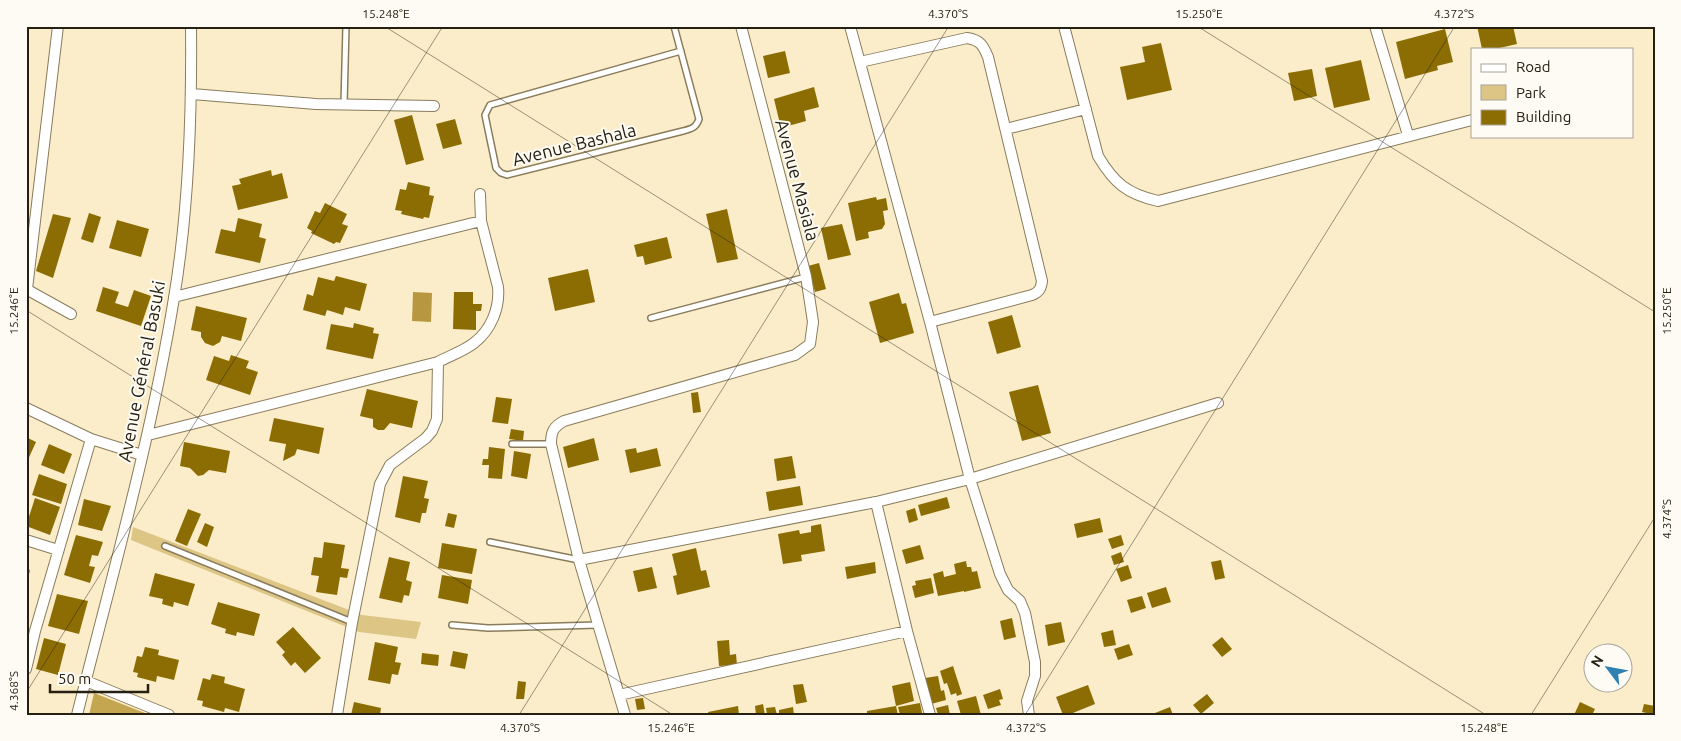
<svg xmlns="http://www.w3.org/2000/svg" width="1681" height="741" viewBox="0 0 1681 741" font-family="Ubuntu,sans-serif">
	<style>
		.green { fill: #ddc586 }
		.forest { fill: #c5a650 }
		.water { fill: #b79740 }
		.building { fill: #8b6d03 }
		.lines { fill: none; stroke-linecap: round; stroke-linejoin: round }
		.service-casing { stroke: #897c5c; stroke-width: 8 }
		.minor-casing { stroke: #897c5c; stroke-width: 12 }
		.service { stroke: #fff; stroke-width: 5 }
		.minor { stroke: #fff; stroke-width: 10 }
		.ticks { fill: none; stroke: #252012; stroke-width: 1; stroke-opacity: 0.45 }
		.labels { text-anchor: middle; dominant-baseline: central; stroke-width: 4; stroke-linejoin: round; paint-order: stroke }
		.street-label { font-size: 18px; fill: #252012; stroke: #fefbf4 }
		.neatline { fill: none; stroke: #252012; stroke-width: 2 }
		.ticks-label { font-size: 12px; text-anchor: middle; fill: #252012 }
	</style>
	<rect width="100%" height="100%" fill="#fbedc9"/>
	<path class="green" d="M133,527L362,615L421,622L416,639L359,632L131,540Z"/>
	<path class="forest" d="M94,693L150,715H89Z"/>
	<path class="water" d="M413,292L432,293L431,322L412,321Z"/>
	<path class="building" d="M1477,26H1513L1517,44L1495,49H1482Z
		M1445,29L1453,62L1437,66L1438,70L1405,79L1396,42Z
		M1161,43L1172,90L1127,100L1120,67L1145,62L1142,47Z
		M785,51L790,73L768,78L763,56Z
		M1361,60L1370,100L1334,108L1325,68Z
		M1312,69L1317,96L1294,101L1288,73Z
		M814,87L819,107L804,111L806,121L781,128L774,99Z
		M412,115L424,160L406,165L394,120Z
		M455,119L462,144L443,149L436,124Z
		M271,170L272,176L282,173L288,198L238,210L232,186L241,184L239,179Z
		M408,182L430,187L429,195L434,196L429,218L424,217L423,219L401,214L402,211L395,210L400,189L406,190Z
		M876,197L877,200L886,198L888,210L883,211L885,224L882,229L868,232L869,238L856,241L848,203Z
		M325,203L347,214L342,224L348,226L340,243L336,242L334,244L311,233L312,231L307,228L315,211L320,213Z
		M727,209L738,259L717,263L706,214Z
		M89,213L101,217L93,243L81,239Z
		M53,214L71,218L53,278L36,271Z
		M238,218L262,224L259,237L266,239L260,263L215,253L221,229L235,232Z
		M117,220L149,229L141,257L109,248Z
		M842,224L851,255L828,260L821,228Z
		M667,237L672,258L645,265L643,256L637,257L634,245Z
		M819,263L826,289L815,292L808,266Z
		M588,269L595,302L555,311L548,278Z
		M336,276L367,284L360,311L345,307L343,315L327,310L325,316L303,310L307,294L313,296L318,277L334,281Z
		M103,287L119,292L115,303L128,307L134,290L151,296L141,326L96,311Z
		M454,292H473V304H482L481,311H476V330L453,329Z
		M899,293L902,304L906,303L914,333L880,343L869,302Z
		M196,306L247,318L241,341L222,336L220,342L213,346L205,343L201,337V332L191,330Z
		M1012,315L1021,347L997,354L988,322Z
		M354,323L374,328L373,333L379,334L373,359L326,349L331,324L353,328Z
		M231,355L249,361L246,368L258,372L250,395L206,380L214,356L229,361Z
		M1038,385L1051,433L1022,441L1009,392Z
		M367,389L418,401L412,428L390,423L384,430H378L373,427V419L360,416Z
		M698,392L701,412L693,413L691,393Z
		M496,397L512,399L508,424L492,422Z
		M274,418L324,428L319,454L297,449L295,455L283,461L286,444L269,441Z
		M511,429L524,431L523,441L509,439Z
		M26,437L36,442L26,464Z
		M594,438L599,460L568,468L563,447Z
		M184,442L230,451L226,473L209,470L203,475L198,476L190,468L180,466Z
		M49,444L72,454L64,474L41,465Z
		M489,447L505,449L502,479L488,478L489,465H482L483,459H488Z
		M636,448L637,453L657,448L661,466L630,473L625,450Z
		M514,451L531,454L527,479L511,476Z
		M792,456L796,478L777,481L774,459Z
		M39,474L67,484L61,504L32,495Z
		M403,476L428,481L424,498L429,499L426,513H422L420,523L395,517Z
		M800,486L803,505L769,511L766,492Z
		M947,497L950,508L921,516L918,505Z
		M35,498L60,507L50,535L26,526Z
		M84,499L111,506L102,531L78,525Z
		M915,508L918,520L909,523L906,511Z
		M188,509L201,514L187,546L175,541Z
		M448,513L457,515L454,528L445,526Z
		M1100,518L1103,532L1077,538L1074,524Z
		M205,523L214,527L207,547L197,542Z
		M821,524L825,551L801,555L802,561L783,564L778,534L799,530L800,534L811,532V526Z
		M76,535L103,542L98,556L92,555L89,566L95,567L90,583L64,575Z
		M1121,535L1124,545L1112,549L1108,539Z
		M324,542L345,545L341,568L349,569L347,578L340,577L337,595L316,592L319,576L311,575L314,557L322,558Z
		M442,543L477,549L472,574L438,568Z
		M920,545L924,559L906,564L902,550Z
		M696,548L701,571L706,570L710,587L677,595L673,576L677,575L672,554Z
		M1121,552L1124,562L1114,565L1111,556Z
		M389,557L410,562L406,580L412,582L409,596L404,595L402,603L379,598Z
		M1221,560L1225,578L1215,580L1211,562Z
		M966,561L967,567H971L972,572L977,571L981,588L964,592V591L938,596L933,574L943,571L944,577L956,574L954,564Z
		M875,562L876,573L847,579L845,567Z
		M1128,565L1132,578L1121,582L1116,569Z
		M652,567L657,588L638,592L633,571Z
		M26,569L30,570L27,582H26Z
		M155,573L195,584L188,606L174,602L173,607L162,604L163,599L149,596Z
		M442,575L472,580L468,604L438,598Z
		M931,578L934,593L915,598L912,586L916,585L915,581Z
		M1166,587L1171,602L1152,608L1147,593Z
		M57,594L88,601L79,634L48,626Z
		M1142,596L1146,608L1131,613L1127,600Z
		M218,602L260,614L254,636L237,632L236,636L225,633L226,629L211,624Z
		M1012,618L1016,637L1004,640L1000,621Z
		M1061,622L1065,642L1048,646L1045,625Z
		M293,627L321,658L305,673L295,662L291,666L282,655L285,652L276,642Z
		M1113,630L1116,645L1104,647L1101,633Z
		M1222,637L1232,649L1222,657L1212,645Z
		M44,638L66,644L58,675L36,669Z
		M729,640L730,655L736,654L737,665L719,666L717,641Z
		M375,642L398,647L395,662L401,663L398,675L392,674L390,684L368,680Z
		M1129,644L1133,655L1118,660L1114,649Z
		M145,647L159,650L158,655L179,660L174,680L157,676L156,682L137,677L138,673L133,672L137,656L142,657Z
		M453,651L468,654L465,669L450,666Z
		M422,653L439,655L438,666L421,664Z
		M953,666L962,694L957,696L956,693L951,695L947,683L944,684L940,671Z
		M212,674L225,677L224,683L245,689L239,712L225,708L224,712L202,706L203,701L197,700L203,678L210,680Z
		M938,676L941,691L944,690L946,700L931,704L925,678Z
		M518,681L526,682L524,699H516Z
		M910,682L914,701L896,706L892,686Z
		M803,684L807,702L796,704L793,685Z
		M1088,685L1095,704L1068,715H1063L1056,697Z
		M1000,689L1003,699L999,700L1001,705L988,709L983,695Z
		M1207,694L1214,703L1201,714L1193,705Z
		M976,696L981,715H961L957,701Z
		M643,698L645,709L637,710L635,699Z
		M354,702L381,708L380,715H351Z
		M1580,702L1595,709L1592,715H1574Z
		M920,703L922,713L900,715L898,707Z
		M763,704L765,715H756L755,706Z
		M1644,704L1655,706V715L1642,712Z
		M948,705L950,715H938L936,708Z
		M738,706L739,715H709L708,712Z
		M896,706L898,715H867V711Z
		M775,707L777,715H767L766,708Z
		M793,707L794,715H779V710Z
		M1170,707L1173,715H1156L1155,713Z"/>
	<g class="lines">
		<g class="service-casing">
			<path id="service" d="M674,26L699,119C696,128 691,129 683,131L507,175L501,173L496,168L485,115L490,105L681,51
				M344,104L346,26
				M651,318L806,277
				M512,444H551
				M490,542L579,560
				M165,546L352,622
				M452,625L488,628L598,625"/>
		</g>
		<g class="minor-casing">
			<path id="minor" d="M850,26L930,322L970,479L1000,574L1008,590L1020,601L1025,613L1035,662V676L1027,701L1029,715
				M1064,26L1098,156C1114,183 1127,194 1158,201L1472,120
				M1375,26L1408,135
				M860,62L967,38C980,40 983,45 988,57L1042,281C1041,289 1039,292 1032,295L930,322
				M192,94L316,104L434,106
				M1006,129L1086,109
				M26,289L71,314
				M27,289L58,26
				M174,297L481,221
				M26,408L91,439L142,455
				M148,435L438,362C449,356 464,351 474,343C491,330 500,308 498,287L481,221L480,194
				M876,502L907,631L930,715
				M26,540L58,550
				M579,560L876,502L970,479L1218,403
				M26,669L35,631L91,439
				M86,681L169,715
				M619,695L907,631
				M77,715C112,576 151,439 174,298C189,208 192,117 191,26
				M337,715L352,623L380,484L390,465L426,438L432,431L437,419L438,362
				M625,715L579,560L551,444C551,432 553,427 564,421L795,355L810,344L813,322L806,276L741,26"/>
		</g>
		<use href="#service" class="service"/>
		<use href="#minor" class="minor"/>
	</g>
	<path class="ticks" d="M384,26L1486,715M1197,26L1655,312M26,310L673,715M26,693L443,26M519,715L949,26M1025,715L1455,26M1531,715L1655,517"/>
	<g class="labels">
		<g class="street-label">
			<text transform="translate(574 144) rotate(-14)">Avenue Bashala</text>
			<text transform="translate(798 180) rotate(75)">Avenue Masiala</text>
			<text transform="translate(141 371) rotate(-79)">Avenue Général Basuki</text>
		</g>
	</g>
	<rect width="1681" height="741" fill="none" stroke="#fefbf4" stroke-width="55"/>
	<rect x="1471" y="48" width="162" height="90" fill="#fefbf4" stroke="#a7a39a"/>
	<rect x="1481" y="64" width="25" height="8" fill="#ffffff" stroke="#a7a39a"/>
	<text x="1516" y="72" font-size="15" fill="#252012">Road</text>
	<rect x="1481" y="85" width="25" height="15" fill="#ddc586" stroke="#a7a39a"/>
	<text x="1516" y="98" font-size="15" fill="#252012">Park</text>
	<rect x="1481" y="110" width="25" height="15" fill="#8b6d03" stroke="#a7a39a"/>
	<text x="1516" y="122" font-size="15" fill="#252012">Building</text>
	<g transform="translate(1608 668) rotate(302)"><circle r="24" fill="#fefbf4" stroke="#a7a39a"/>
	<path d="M0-4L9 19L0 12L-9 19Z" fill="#2f81b2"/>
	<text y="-8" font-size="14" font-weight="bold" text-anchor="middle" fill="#252012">N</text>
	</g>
	<path d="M50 684v8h98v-8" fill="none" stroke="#252012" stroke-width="2.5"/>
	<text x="58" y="684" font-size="15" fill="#252012" stroke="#fefbf4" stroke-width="4" paint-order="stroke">50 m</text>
	<rect x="28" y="28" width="1626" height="686" class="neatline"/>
	<g class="ticks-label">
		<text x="386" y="18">15.248°E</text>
		<text x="948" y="18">4.370°S</text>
		<text x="1199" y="18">15.250°E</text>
		<text x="1454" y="18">4.372°S</text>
		<text transform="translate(14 311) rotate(-90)" y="4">15.246°E</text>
		<text transform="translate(1667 311) rotate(-90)" y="4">15.250°E</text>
		<text transform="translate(1667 519) rotate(-90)" y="4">4.374°S</text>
		<text transform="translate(14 691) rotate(-90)" y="4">4.368°S</text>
		<text x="520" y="732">4.370°S</text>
		<text x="671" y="732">15.246°E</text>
		<text x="1026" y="732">4.372°S</text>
		<text x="1484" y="732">15.248°E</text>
	</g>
</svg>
